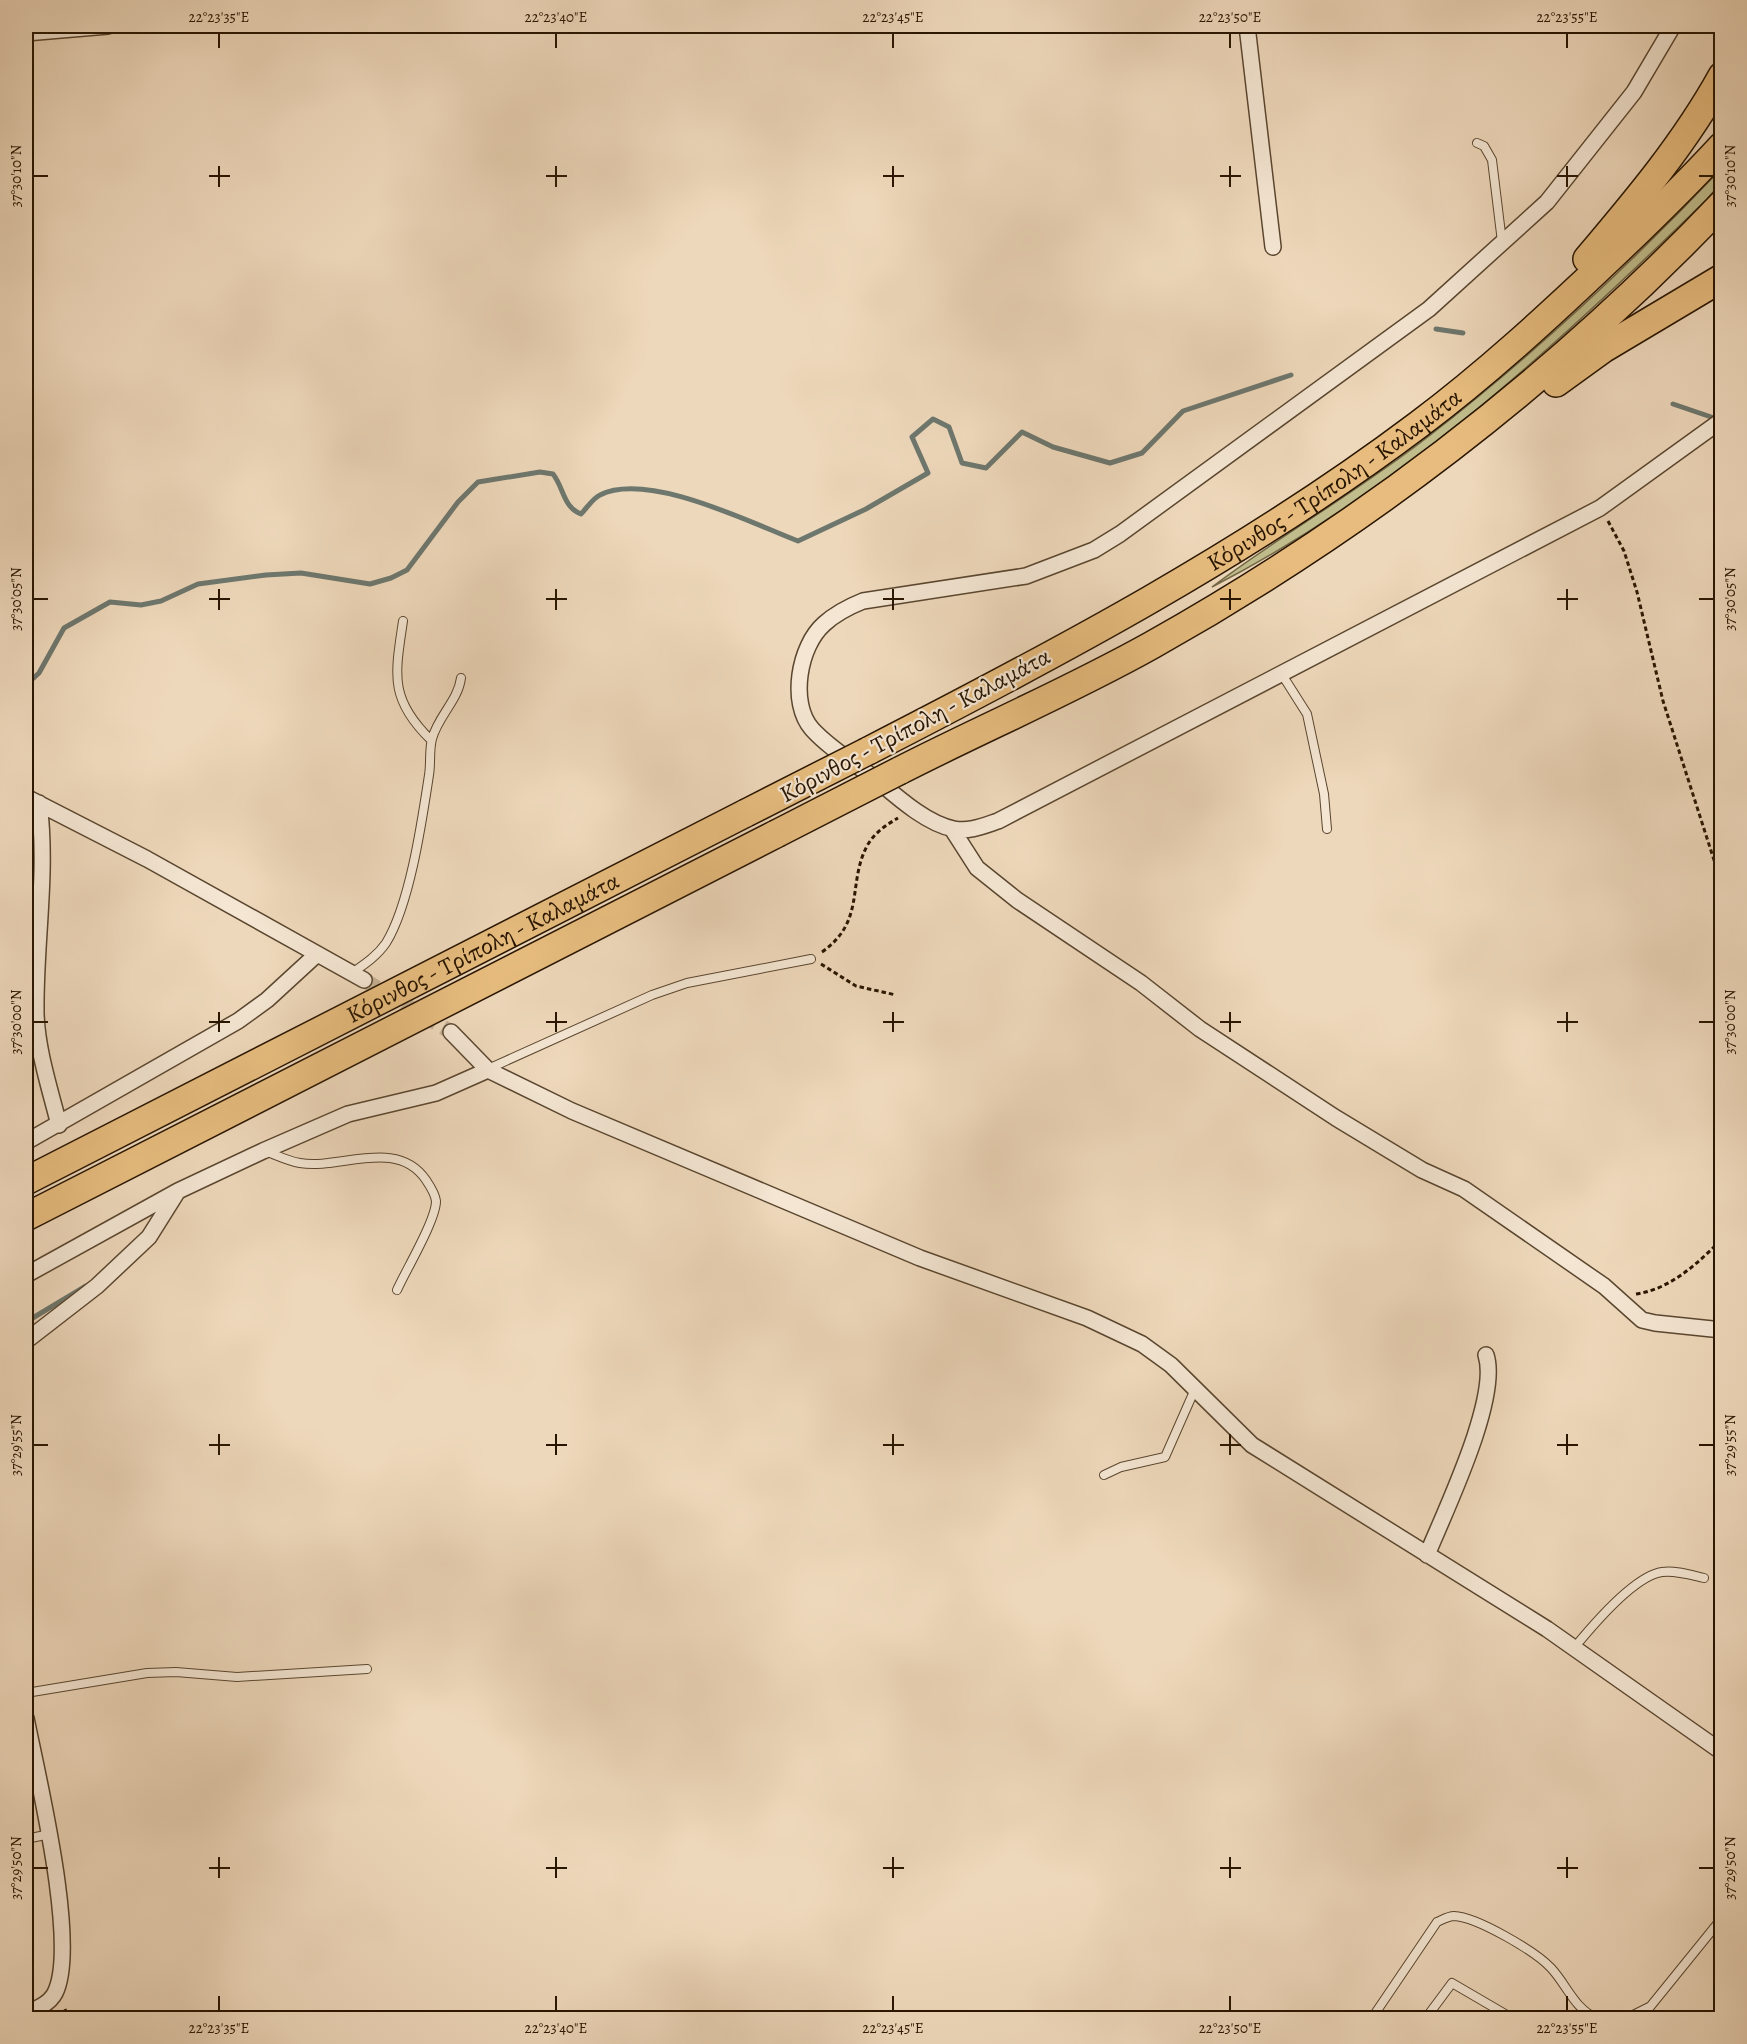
<svg xmlns="http://www.w3.org/2000/svg" width="1747" height="2044" viewBox="0 0 1747 2044" font-family="Alegreya,serif">
	<style>
		.green { fill: #c0bc8b; stroke: #746846; stroke-width: 1.5 }
		.lines { fill: none; stroke-linecap: round; stroke-linejoin: round }
		.stream { stroke: #6d776e; stroke-width: 5 }
		.minor-tunnel { stroke: #c6b196; stroke-width: 15; stroke-dasharray: 15 8; stroke-linecap: butt }
		.service-casing { stroke: #5a462f; stroke-width: 10 }
		.minor-casing { stroke: #5a462f; stroke-width: 18 }
		.motorway-casing { stroke: #281500; stroke-width: 30 }
		.path { stroke: #281500; stroke-width: 3; stroke-dasharray: 4.5 3; stroke-linecap: butt }
		.service { stroke: #f4e6d3; stroke-width: 8 }
		.minor { stroke: #f4e6d3; stroke-width: 15 }
		.motorway { stroke: #e7bc7e; stroke-width: 27 }
		.motorway-bridge-casing { stroke: #281500; stroke-width: 30; stroke-linecap: butt }
		.motorway-bridge { stroke: #e7bc7e; stroke-width: 27 }
		.ticks { fill: none; stroke: #281500; stroke-width: 2 }
		.labels { text-anchor: middle; dominant-baseline: central; stroke-width: 4.5; stroke-linejoin: round; paint-order: stroke }
		.street-label { font-size: 24px; fill: #281500; stroke: #f4e6d3 }
		.neatline { fill: none; stroke: #281500; stroke-width: 2 }
		.ticks-label { font-size: 15px; text-anchor: middle; fill: #281500 }
	</style>
	<rect width="100%" height="100%" fill="#eed8bb"/>
	<filter id="stains"><feTurbulence type="fractalNoise" baseFrequency=".00333" numOctaves="4"/><feColorMatrix values="0 0 0 0 .2 0 0 0 0 .09 0 0 0 0 .02 0 0 0 .5 -.17"/></filter>
	<radialGradient id="worn" r=".72"><stop offset=".6" stop-color="#630" stop-opacity="0"/><stop offset="1" stop-color="#630" stop-opacity=".3"/></radialGradient>
	<path class="green" d="M1721,169V183L1707,199C1557,346 1400,490 1212,587C1282,534 1359,491 1429,436C1533,355 1630,265 1721,169Z"/>
	<g class="lines">
		<path class="stream" d="M1436,329L1463,333
			M1673,404L1717,419
			M26,685L39,673L64,628L110,602L141,605L161,601L198,584L266,575L301,573L370,584L391,578L407,570L458,502L478,482L540,472L553,474C564,488 563,507 581,514C587,508 593,498 600,495C648,471 751,523 798,541L866,509L928,473L912,437L933,419L949,427L962,463L986,468L1022,432L1053,447L1110,463L1142,453L1183,411L1291,375
			M26,1322L86,1286"/>
		<path class="minor-tunnel" d="M364,980L451,1032"/>
		<g class="service-casing">
			<path id="service" d="M1477,143L1484,146L1492,160L1502,242
				M403,621C395,675 389,699 431,740
				M1281,673L1307,714L1324,794L1327,829
				M352,973C365,964 377,956 386,943C410,904 422,821 429,775C431,763 429,750 432,739C438,716 458,701 461,678
				M488,1069L652,995L687,983L811,959
				M265,1151C276,1155 288,1161 300,1163C340,1170 397,1137 426,1180C430,1186 435,1193 436,1201C436,1220 406,1270 397,1290
				M1104,1475L1121,1467L1165,1457L1195,1389
				M1574,1648C1592,1626 1634,1576 1662,1572C1675,1570 1691,1575 1704,1578
				M26,1693L147,1673L176,1672L237,1677L367,1669
				M26,1839L50,1834
				M1372,2018L1437,1922C1442,1920 1448,1916 1454,1916C1477,1917 1535,1951 1551,1968C1567,1985 1575,2010 1597,2018
				M1426,2018L1452,1983L1512,2018
				M1627,2018L1649,2007
				M1641,2018L1722,1918"/>
		</g>
		<g class="minor-casing">
			<path id="minor" d="M1247,26L1273,247
				M1673,26L1634,92L1547,202L1429,309L1120,534L1094,550L1026,576L863,601C848,607 836,613 824,624C799,646 789,703 812,729C830,749 856,764 877,780C897,797 927,824 954,829C969,832 983,826 998,821L1600,508L1722,420
				M26,33L108,26
				M26,797L147,859L364,980
				M39,803C48,873 35,942 36,1013C37,1050 50,1089 59,1125
				M952,829L977,868L1017,900L1141,983L1200,1029L1336,1118L1422,1170L1464,1189L1604,1286L1642,1320L1655,1323L1722,1330
				M451,1032L488,1070L572,1111L920,1258L1087,1318L1142,1344L1171,1365L1252,1445L1547,1629L1722,1752
				M26,1142L238,1021L267,1000L316,955
				M26,1275L178,1191L263,1151L348,1114L436,1093L488,1070
				M26,1341L97,1286L149,1237L176,1194
				M1427,1555C1445,1511 1500,1398 1486,1355
				M26,1718C37,1774 79,1945 55,1993C50,2003 36,2010 26,2013"/>
		</g>
		<g class="motorway-casing">
			<g id="motorway">
				<path d="M1587,259C1636,201 1685,143 1722,76"/>
				<path d="M1556,383L1603,349L1722,278"/>
				<path id="s1" d="M868,751C1057,654 1248,553 1418,425C1486,374 1549,316 1610,258C1648,222 1686,185 1722,146"/>
				<path d="M899,771C983,728 1070,691 1152,645C1362,527 1555,379 1722,204"/>
				<path id="s2" d="M26,1181L746,813"/>
				<path d="M26,1217L776,834"/>
			</g>
		</g>
		<path class="path" d="M1608,521L1624,551L1637,592L1663,701L1722,885
			M822,952C866,921 847,884 867,846C874,833 886,825 898,818
			M821,964L856,986L896,995
			M1636,1294C1671,1289 1698,1263 1722,1239
			M65,2009L68,2018"/>
		<use href="#service" class="service"/>
		<use href="#minor" class="minor"/>
		<use href="#motorway" class="motorway"/>
		<g class="motorway-bridge-casing">
			<path id="motorway-bridge" d="M746,813L868,751
				M776,834L899,771"/>
		</g>
		<use href="#motorway-bridge" class="motorway-bridge"/>
	</g>
	<path class="ticks" d="M219,33V48M556,33V48M893,33V48M1230,33V48M1567,33V48M219,166V187M556,166V187M893,166V187M1230,166V187M1567,166V187M33,176H48M209,176H230M546,176H567M883,176H904M1220,176H1241M1557,176H1578M1699,176H1714M219,589V610M556,589V610M893,589V610M1230,589V610M1567,589V610M33,599H48M209,599H230M546,599H567M883,599H904M1220,599H1241M1557,599H1578M1699,599H1714M219,1012V1032M556,1012V1032M893,1012V1032M1230,1012V1032M1567,1012V1032M33,1022H48M209,1022H230M546,1022H567M883,1022H904M1220,1022H1241M1557,1022H1578M1699,1022H1714M219,1434V1455M556,1434V1455M893,1434V1455M1230,1434V1455M1567,1434V1455M33,1445H48M209,1445H230M546,1445H567M883,1445H904M1220,1445H1241M1557,1445H1578M1699,1445H1714M219,1857V1878M556,1857V1878M893,1857V1878M1230,1857V1878M1567,1857V1878M33,1868H48M209,1868H230M546,1868H567M883,1868H904M1220,1868H1241M1557,1868H1578M1699,1868H1714M219,1996V2011M556,1996V2011M893,1996V2011M1230,1996V2011M1567,1996V2011"/>
	<g class="labels">
		<g class="street-label">
			<text stroke="none"><textPath href="#s1" startOffset="540">Κόρινθος - Τρίπολη - Καλαμάτα</textPath></text>
			<text transform="translate(915 725) rotate(-28)">Κόρινθος - Τρίπολη - Καλαμάτα</text>
			<text stroke="none"><textPath href="#s2" startOffset="513">Κόρινθος - Τρίπολη - Καλαμάτα</textPath></text>
		</g>
	</g>
	<rect width="1747" height="2044" fill="none" stroke="#eed8bb" stroke-width="66"/>
	<rect x="33" y="33" width="1681" height="1978" class="neatline"/>
	<g class="ticks-label">
		<text x="219" y="22">22°23'35"E</text>
		<text x="556" y="22">22°23'40"E</text>
		<text x="893" y="22">22°23'45"E</text>
		<text x="1230" y="22">22°23'50"E</text>
		<text x="1567" y="22">22°23'55"E</text>
		<text transform="translate(16 176) rotate(-90)" y="5">37°30'10"N</text>
		<text transform="translate(1730 176) rotate(-90)" y="5">37°30'10"N</text>
		<text transform="translate(16 599) rotate(-90)" y="5">37°30'05"N</text>
		<text transform="translate(1730 599) rotate(-90)" y="5">37°30'05"N</text>
		<text transform="translate(16 1022) rotate(-90)" y="5">37°30'00"N</text>
		<text transform="translate(1730 1022) rotate(-90)" y="5">37°30'00"N</text>
		<text transform="translate(16 1445) rotate(-90)" y="5">37°29'55"N</text>
		<text transform="translate(1730 1445) rotate(-90)" y="5">37°29'55"N</text>
		<text transform="translate(16 1868) rotate(-90)" y="5">37°29'50"N</text>
		<text transform="translate(1730 1868) rotate(-90)" y="5">37°29'50"N</text>
		<text x="219" y="2033">22°23'35"E</text>
		<text x="556" y="2033">22°23'40"E</text>
		<text x="893" y="2033">22°23'45"E</text>
		<text x="1230" y="2033">22°23'50"E</text>
		<text x="1567" y="2033">22°23'55"E</text>
	</g>
	<rect width="100%" height="100%" filter="url(#stains)"/>
	<rect width="100%" height="100%" fill="url(#worn)"/>
</svg>
